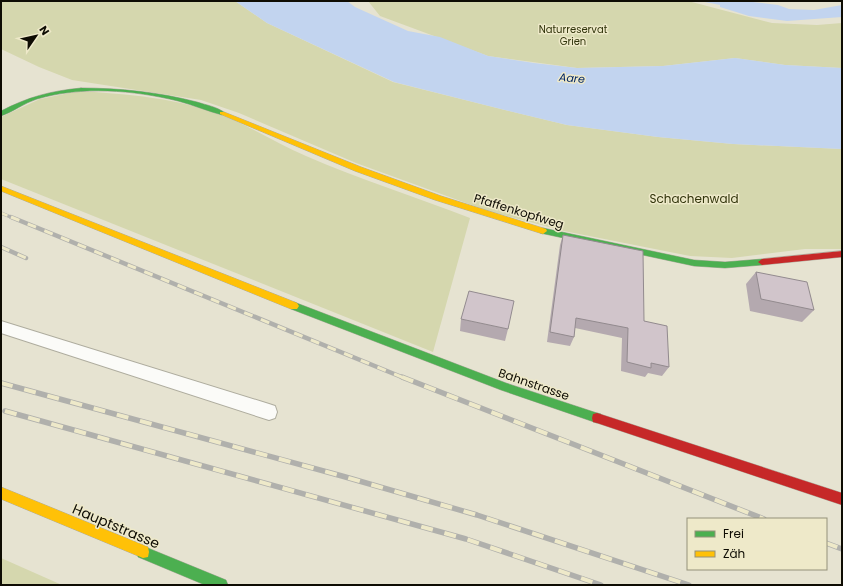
<svg xmlns="http://www.w3.org/2000/svg" width="843" height="586" viewBox="0 0 843 586" font-family="Poppins,sans-serif">
	<style>
		.green { fill: #d5d7ae }
		.water { fill: #c2d4ef }
		.lines { fill: none; stroke-linecap: round; stroke-linejoin: round }
		.lane-casing { stroke: #aeac9e; stroke-width: 2 }
		.fast-casing { stroke: #aeac9e; stroke-width: 1 }
		.slow-casing { stroke: #aeac9e; stroke-width: 1 }
		.jam-casing { stroke: #aeac9e; stroke-width: 1 }
		.lane { fill: #fbfbf8; fill-rule: evenodd }
		.fast { fill: #4caf50; fill-rule: evenodd }
		.slow { fill: #ffc107; fill-rule: evenodd }
		.jam { fill: #c62828; fill-rule: evenodd }
		.rail-far2-casing { stroke: #b0b0ac; stroke-width: 3.5 }
		.rail-far1-casing { stroke: #b0b0ac; stroke-width: 4.5 }
		.rail-casing { stroke: #b0b0ac; stroke-width: 5.5 }
		.rail-far2 { stroke: #eee9c9; stroke-width: 2.5; stroke-dasharray: 7; stroke-linecap: butt }
		.rail-far1 { stroke: #eee9c9; stroke-width: 3; stroke-dasharray: 9; stroke-linecap: butt }
		.rail { stroke: #eee9c9; stroke-width: 4; stroke-dasharray: 12; stroke-linecap: butt }
		.wall { fill: #b4a9af }
		.building { fill: #d1c5cb; stroke: #928a8e }
		.labels { text-anchor: middle; dominant-baseline: central; stroke-width: 3; stroke-linejoin: round; paint-order: stroke }
		.far-park-label { font-size: 10px; fill: #31340b; stroke: #eee9c9 }
		.far-water-label { font-size: 11px; font-style: italic; fill: #012564; stroke: #eee9c9 }
		.park-label { font-size: 12px; fill: #31340b; stroke: #eee9c9 }
		.street-label { font-size: 12px; fill: #0e0c03; stroke: #eee9c9 }
		.near-street-label { font-size: 14px; fill: #0e0c03; stroke: #eee9c9 }
	</style>
	<rect width="100%" height="100%" fill="#e6e3d1"/>
	<path class="green" d="M1,1H235L267,23L393,82L493,107L567,125L658,137L733,144L842,149V249H805L732,258L690,256L564,231L488,211L356,163L239,113L201,100L72,80L39,67L1,49Z
		M368,1H688L772,23L817,25L842,23V68L785,65L735,58L663,66L577,68L488,56L380,16Z
		M79,91C127,94 179,98 224,116C252,127 278,144 306,156C359,179 416,197 470,218L433,352L1,179V117L40,99Z
		M1,558L62,585H1Z"/>
	<path class="water" d="M235,1H347L355,7L408,31L440,37L488,56L534,63L577,68L663,66L735,58L785,65L842,68V149L733,144L658,137L567,125L493,107L394,82L267,23Z
		M700,1H744L778,5L789,9L814,10L842,5V17L787,21L749,16L720,7V5Z"/>
	<g class="lines">
		<g class="lane-casing">
			<path id="lane" d="M1,321L269,404L275,406L277,412L275,418L269,420L1,333Z"/>
		</g>
		<g class="fast-casing">
			<path id="fast" d="M81,88C120,88 158,92 197,102C206,105 218,107 225,113L222,115C207,111 193,105 178,101C133,90 82,86 37,99C24,103 13,112 1,116V111C28,97 50,91 81,88Z
				M543,228L694,260L725,262L762,259L766,262L762,265L725,268L694,266L540,233L539,231L540,229Z
				M294,302L506,383L597,413L601,414L602,418L601,422L597,423L501,390L291,309L289,306L291,303Z
				M143,546L226,580L228,585H205L138,557L137,552L138,547Z"/>
		</g>
		<g class="slow-casing">
			<path id="slow" d="M220,112H224L361,167L441,196L546,229L547,231L543,234L435,200L355,171L220,114Z
				M1,186L297,303L299,306L297,309H291L1,191Z
				M1,487L148,547L149,552L148,557L143,558L1,499Z"/>
		</g>
		<g class="jam-casing">
			<path id="jam" d="M842,251V257L762,265L758,262L762,259Z
				M597,413L842,493V505L597,423L593,422L592,418L593,414Z"/>
		</g>
		<use href="#lane" class="lane"/>
		<use href="#fast" class="fast"/>
		<use href="#slow" class="slow"/>
		<use href="#jam" class="jam"/>
		<g class="rail-far2-casing">
			<path id="rail-far2" d="M1,213L13,218"/>
		</g>
		<g class="rail-far1-casing">
			<path id="rail-far1" d="M11,217L404,378
				M1,247L26,258"/>
		</g>
		<g class="rail-casing">
			<path id="rail" d="M402,377L764,519
				M1,383L342,476L477,515L689,585
				M5,411L466,539L601,585
				M826,543L842,549"/>
		</g>
		<use href="#rail-far2" class="rail-far2"/>
		<use href="#rail-far1" class="rail-far1"/>
		<use href="#rail" class="rail"/>
	</g>
	<path class="wall" d="M563,235L644,321L669,367L662,376L648,373L645,377L621,371L622,338L575,328L574,337L570,346L547,342L560,245Z
		M756,272L814,310L802,322L750,311L746,284Z
		M461,319L508,329L505,341L460,331Z"/>
	<path class="building" d="M563,235L643,251L644,321L667,326L669,367L651,363V368L627,362L628,328L576,318L574,337L550,332Z
		M756,272L807,282L814,310L761,299Z
		M469,291L514,301L508,329L461,319Z"/>
	<g class="labels">
		<g class="far-park-label">
			<text x="573" y="29">Naturreservat<tspan x="573" dy="12">Grien</tspan></text>
		</g>
		<g class="far-water-label">
			<text transform="translate(572 78) rotate(5)">Aare</text>
		</g>
		<g class="park-label">
			<text x="694" y="198">Schachenwald</text>
		</g>
		<g class="street-label">
			<text transform="translate(519 211) rotate(17)">Pfaffenkopfweg</text>
			<text transform="translate(534 384) rotate(19)">Bahnstrasse</text>
		</g>
		<g class="near-street-label">
			<text transform="translate(116 526) rotate(23)">Hauptstrasse</text>
		</g>
	</g>
	<rect width="843" height="586" fill="none" stroke="#0e0c03" stroke-width="4"/>
	<rect x="687" y="518" width="140" height="52" fill="#eee9c9" stroke="#94917a"/>
	<rect x="695" y="531" width="20" height="6" fill="#4caf50" stroke="#94917a"/>
	<text x="723" y="538" font-size="12" fill="#0e0c03">Frei</text>
	<rect x="695" y="551" width="20" height="6" fill="#ffc107" stroke="#94917a"/>
	<text x="723" y="558" font-size="12" fill="#0e0c03">Zäh</text>
	<g transform="translate(36 36) rotate(56)" stroke="#eee9c9" stroke-width="3" paint-order="stroke">
	<path d="M0-3L7 15L0 10L-7 15Z" fill="#0e0c03"/>
	<text y="-6" font-size="11" font-weight="bold" text-anchor="middle" fill="#0e0c03">N</text>
	</g>
</svg>
